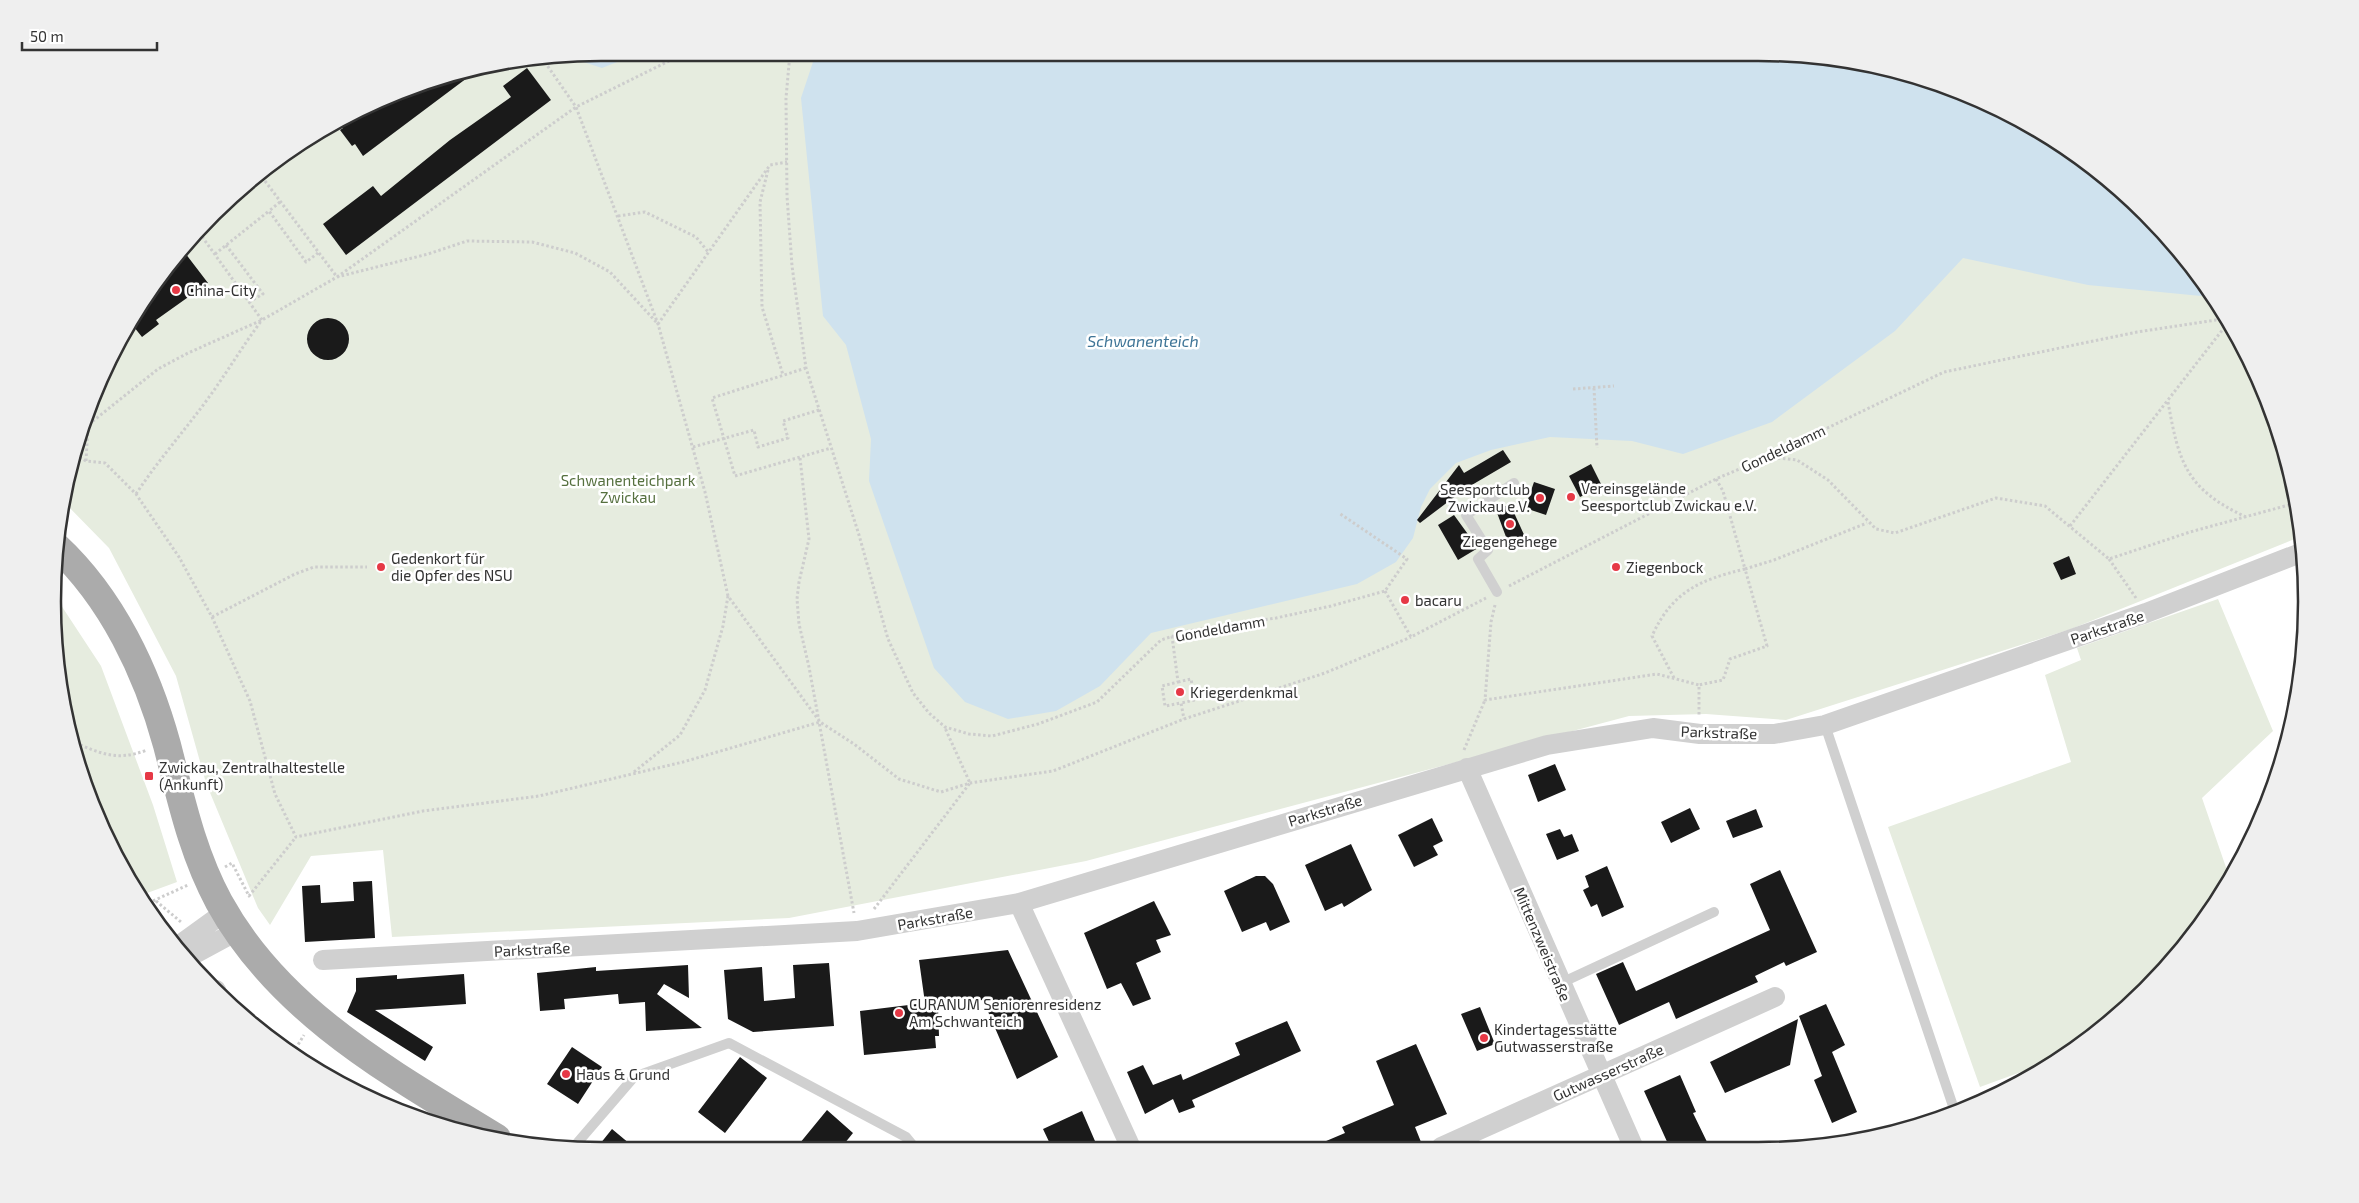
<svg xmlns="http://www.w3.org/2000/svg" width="2359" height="1203" viewBox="0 0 2359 1203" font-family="'Exo 2',sans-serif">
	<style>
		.green { fill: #e6ecdf }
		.water { fill: #cfe2ee }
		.building { fill: #1a1a1a }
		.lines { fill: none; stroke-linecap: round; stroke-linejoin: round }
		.path { stroke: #cdcdcd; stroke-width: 3; stroke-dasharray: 2.5 2.5; stroke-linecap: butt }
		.service { stroke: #d0d0d0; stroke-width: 10 }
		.minor { stroke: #d0d0d0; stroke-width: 20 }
		.primary { stroke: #ababab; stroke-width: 28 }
		.poi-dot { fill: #e63946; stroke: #fff; stroke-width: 2 }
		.labels { text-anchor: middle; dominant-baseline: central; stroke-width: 5; stroke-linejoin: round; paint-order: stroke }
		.poi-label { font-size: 15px; fill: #333; stroke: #fff; text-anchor: start }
		.street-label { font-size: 15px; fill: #333; stroke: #fff }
		.park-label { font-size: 15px; fill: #56703f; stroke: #fff }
		.water-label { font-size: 16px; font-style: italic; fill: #3f7597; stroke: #fff }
		.rim { fill: none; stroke: #333; stroke-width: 2.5 }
	</style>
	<rect width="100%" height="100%" fill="#fff"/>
	<path class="green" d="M602,53L1793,54L1899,71L2000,109L2091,166L2170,239L2233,327L2277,425L2302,536L2071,629L1786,720L1706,714L1629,716L1086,861L789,918L392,937L383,850L311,856L270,925L258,908L206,783L176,676L109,548L62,500L94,392L126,327L189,240L267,166L327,126L425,82L495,63Z
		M55,596L101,666L153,805L177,882L139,896L109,844L71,744L57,673Z
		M2218,599L2273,731L2202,798L2229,876L2170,963L2091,1037L2048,1062L1980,1087L1888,827L2071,762L2045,675L2081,660L2077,648Z"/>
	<path class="water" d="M602,53H640L602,68L565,56Z
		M816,53L1793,54L1899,71L2000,109L2091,166L2170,239L2208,293L2201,296L2088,285L1963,258L1895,331L1772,422L1683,454L1632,441L1550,437L1491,450L1456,463L1430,489L1421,507L1413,538L1396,562L1357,584L1151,633L1100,686L1056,711L1008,719L965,702L934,668L869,481L871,439L846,345L823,316L801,98Z"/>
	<path class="building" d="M483,66L363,156L355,144L352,146L340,130L343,128L337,121L425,82Z
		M527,68L551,100L346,255L323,224L373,186L381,196L450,140L511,97L503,86Z
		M182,249L208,283L156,320L159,324L142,337L130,322Z
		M307 339a21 21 0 1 1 42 0a21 21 0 1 1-42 0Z
		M1503,450L1511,462L1465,489L1420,523L1417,520L1459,465L1464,473Z
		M1591,464L1602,486L1580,497L1569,476Z
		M1534,482L1555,489L1546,515L1525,508Z
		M1510,504L1526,539L1509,545L1496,510Z
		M1454,515L1478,548L1458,560L1438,525Z
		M2069,556L2076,574L2061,580L2053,563Z
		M1555,764L1566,790L1538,802L1528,775Z
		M1690,808L1700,829L1671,843L1661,822Z
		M1756,809L1763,827L1733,838L1726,821Z
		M1432,818L1443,841L1433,846L1438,855L1414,867L1398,835Z
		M1560,829L1564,837L1572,834L1579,851L1557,860L1546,834Z
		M1351,844L1372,890L1344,907L1342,903L1325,911L1305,865Z
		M1607,866L1624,907L1602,917L1597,904L1591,907L1583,890L1589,887L1585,876Z
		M1780,870L1817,952L1786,966L1784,962L1755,976L1758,982L1676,1019L1669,1002L1619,1025L1596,974L1623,962L1636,991L1770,930L1750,884Z
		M1256,876H1265L1273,884L1290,922L1270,931L1266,922L1242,932L1224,891Z
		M372,881L375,938L305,942L302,886L320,885L321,903L354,901L353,882Z
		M1154,901L1171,935L1156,940L1161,952L1136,963L1151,999L1133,1006L1121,983L1107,989L1084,933Z
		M1008,950L1058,1057L1017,1079L983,1000L938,1005L939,1036H935L936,1048L864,1055L860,1011L925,1003L919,960Z
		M829,963L834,1026L753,1032L728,1019L724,970L762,967L764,1001L795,998L793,965Z
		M688,965L689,998L664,984L657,994L702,1028L646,1031L645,1002L619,1004L618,994L564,999L565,1009L540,1011L537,973L596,967V971Z
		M464,974L466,1004L375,1010L433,1047L425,1061L347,1012L356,991V978L397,975V979Z
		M1826,1004L1845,1045L1832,1052L1857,1112L1832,1123L1814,1080L1822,1076L1799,1016Z
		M1480,1007L1495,1044L1477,1051L1461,1014Z
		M1798,1019L1790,1065L1725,1093L1710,1062Z
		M1287,1021L1301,1051L1192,1100L1195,1107L1179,1113L1173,1099L1145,1114L1127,1072L1143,1065L1153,1085L1181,1074L1183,1080L1240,1055L1235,1043Z
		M1416,1044L1447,1114L1415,1127L1423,1147H1312L1345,1133L1342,1127L1394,1105L1376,1061Z
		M572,1047L602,1067L578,1104L547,1084Z
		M740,1057L767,1078L725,1133L698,1112Z
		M1680,1075L1696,1112L1693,1113L1709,1146H1669L1644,1091Z
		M827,1110L853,1133L840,1149H795Z
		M1082,1111L1098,1148H1052L1043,1129Z
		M612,1129L636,1149H596Z"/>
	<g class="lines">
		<path class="path" d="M790,53L786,98L787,196L792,266L806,368L859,535L888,639L913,693L929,713L945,727L969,734L992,736L1038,724L1097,702L1161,640L1188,631L1276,618L1331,606L1385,591L1407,559L1339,513
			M542,58L576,107L658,324L705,492L728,596
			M768,170L760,202L762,307L783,375
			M259,173L337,277L576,107L685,53
			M280,202L269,211L306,262L318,253
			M618,216L645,212L696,237L709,253
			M226,245L263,294L249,302
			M215,254L269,211
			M806,368L712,398L735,476L831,448
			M1594,388L1597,448
			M1573,389L1614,386
			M2168,402C2179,463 2186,489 2246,517
			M84,426L88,425L158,369L188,353L262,320L337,277L428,254L467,241L532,242L575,253L610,272L658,324L770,165L787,162
			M693,447L754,430L758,447L788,438L783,421L819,410
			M75,455L86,461L105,463L136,494L179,557L212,617L250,701L275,794L296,837L423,811L539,796L683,762L820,722
			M1768,457L1797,460L1828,480L1876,529L1895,533L1996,498L2045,506L2109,559L2190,532L2296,503
			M800,458L809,539L799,582L797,599L799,624L809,667L854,913
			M86,461L88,425
			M1716,479L1723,491L1745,569L1774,560L1867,523
			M136,494C159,459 187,428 212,393C229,369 244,344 262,320L198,231
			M2070,526L2227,324
			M2109,559L2136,598
			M1509,586L1716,479L1767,457L1944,372L2137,332L2216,320L2230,323
			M1385,591L1411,637L1486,598
			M1495,605L1491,622L1485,700L1657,674L1699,685V716
			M212,617L295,574L314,567H367
			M1172,636L1178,682L1162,686L1165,706L1181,703L1184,719
			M1674,678L1652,636C1672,592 1699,580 1745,569L1767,646L1730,659L1723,680L1699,685
			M1178,682L1191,679L1195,700L1181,703
			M71,741C100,753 116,762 147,750
			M1464,750L1485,700
			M634,772L680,735L705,690L723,626L728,596L820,722L854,744L899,779L941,792L970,783L1053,771L1184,719L1325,673L1411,637
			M225,867L232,863L249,896L296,837
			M156,901L181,922
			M144,905L188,885
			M874,909L970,783L945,728
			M293,1053L304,1035"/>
		<path class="service" d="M1497,592L1478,559L1488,550L1466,515L1514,483
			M1825,725L1955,1112
			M1561,983L1714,912
			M572,1149L634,1077L729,1043L906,1137L915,1148"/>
		<path class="minor" d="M1467,768L1633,1146
			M1019,903L1131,1148
			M178,946L225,912
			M187,958L237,931
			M323,960L857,931L1019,903L1547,745L1653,728L1700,734H1774L1825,725L2146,613L2303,552
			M216,990L217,993
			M1441,1147L1775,997"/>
		<path class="primary" d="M56,546C112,598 147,672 167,745C181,799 192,852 219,902C280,1013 393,1074 497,1138"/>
	</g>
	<g class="poi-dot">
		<circle cx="176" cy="290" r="5"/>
		<circle cx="1571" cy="497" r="5"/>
		<circle cx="1540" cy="498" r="5"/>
		<circle cx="1510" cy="524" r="5"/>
		<circle cx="381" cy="567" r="5"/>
		<circle cx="1616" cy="567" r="5"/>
		<circle cx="1405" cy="600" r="5"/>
		<circle cx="1180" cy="692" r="5"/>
		<rect x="144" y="771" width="10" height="10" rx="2.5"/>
		<circle cx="899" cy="1013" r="5"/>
		<circle cx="1484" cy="1038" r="5"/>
		<circle cx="566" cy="1074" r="5"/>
	</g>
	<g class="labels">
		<g class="poi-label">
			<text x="186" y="290">China-City</text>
			<text x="1581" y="488">Vereinsgelände<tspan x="1581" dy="17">Seesportclub Zwickau e.V.</tspan></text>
			<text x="1530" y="489" text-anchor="end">Seesportclub<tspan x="1530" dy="17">Zwickau e.V.</tspan></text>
			<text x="1510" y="541" text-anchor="middle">Ziegengehege</text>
			<text x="391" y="558">Gedenkort für<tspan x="391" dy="17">die Opfer des NSU</tspan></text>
			<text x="1626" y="567">Ziegenbock</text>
			<text x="1415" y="600">bacaru</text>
			<text x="1190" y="692">Kriegerdenkmal</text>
			<text x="159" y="767">Zwickau, Zentralhaltestelle<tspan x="159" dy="17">(Ankunft)</tspan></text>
			<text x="909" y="1004">CURANUM Seniorenresidenz<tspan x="909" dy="17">Am Schwanteich</tspan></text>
			<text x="1494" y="1029">Kindertagesstätte<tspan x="1494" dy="17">Gutwasserstraße</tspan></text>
			<text x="576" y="1074">Haus &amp; Grund</text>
		</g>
		<g class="street-label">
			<text transform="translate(1783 448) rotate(-25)">Gondeldamm</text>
			<text transform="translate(2107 627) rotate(-19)">Parkstraße</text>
			<text transform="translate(1220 628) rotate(-10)">Gondeldamm</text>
			<text transform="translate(1719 732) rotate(2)">Parkstraße</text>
			<text transform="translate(1325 810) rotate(-17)">Parkstraße</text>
			<text transform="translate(935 918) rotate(-10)">Parkstraße</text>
			<text transform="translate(1543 944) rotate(67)">Mittenzweistraße</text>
			<text transform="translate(532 949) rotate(-3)">Parkstraße</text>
			<text transform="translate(1608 1072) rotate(-24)">Gutwasserstraße</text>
		</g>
		<g class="park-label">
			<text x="628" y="480">Schwanenteichpark<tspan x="628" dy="17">Zwickau</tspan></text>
		</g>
		<g class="water-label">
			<text x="1143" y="340">Schwanenteich</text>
		</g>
	</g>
	<path d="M0 0H2359V1203H0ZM601 61H1758A540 540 0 0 1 2298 601V602A540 540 0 0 1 1758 1142H601A540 540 0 0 1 61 602V601A540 540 0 0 1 601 61Z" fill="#efefef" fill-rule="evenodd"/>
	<path class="rim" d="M601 61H1758A540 540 0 0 1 2298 601V602A540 540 0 0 1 1758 1142H601A540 540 0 0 1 61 602V601A540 540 0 0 1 601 61Z"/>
	<path d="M22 42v8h135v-8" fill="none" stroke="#333333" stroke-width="2.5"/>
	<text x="30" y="42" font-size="15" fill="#333333" stroke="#ffffff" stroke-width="4" paint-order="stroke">50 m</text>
</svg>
